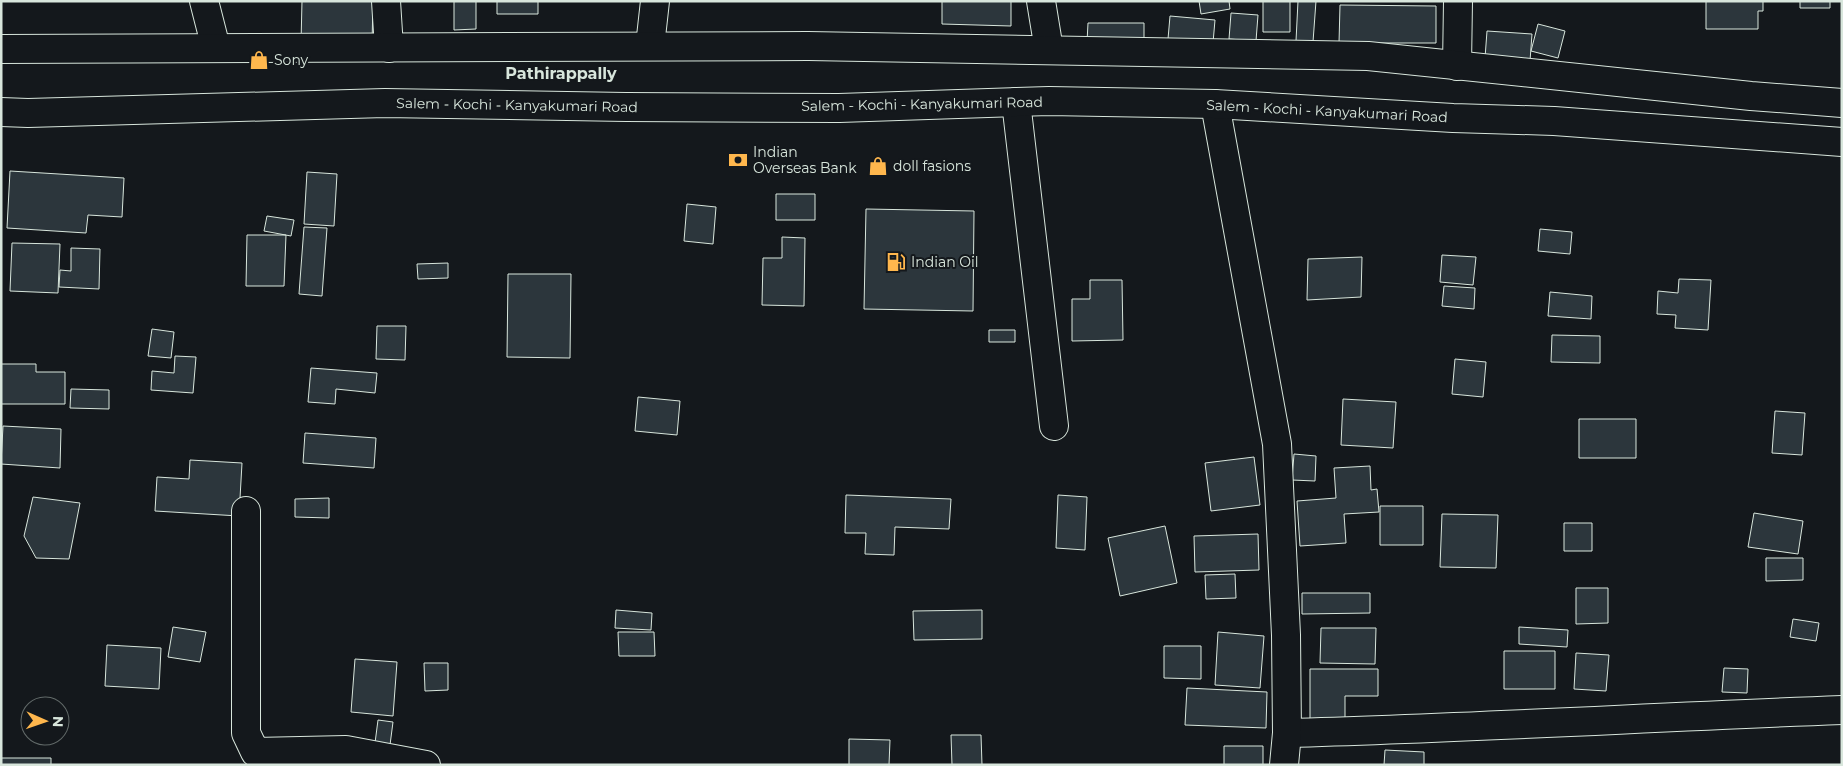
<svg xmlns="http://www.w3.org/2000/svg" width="1843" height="766" viewBox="0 0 1843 766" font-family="Montserrat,sans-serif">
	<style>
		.building { fill: #2c363c; stroke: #d8e6dc }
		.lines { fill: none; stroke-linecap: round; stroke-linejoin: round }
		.minor-casing { stroke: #d8e6dc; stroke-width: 30 }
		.major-casing { stroke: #d8e6dc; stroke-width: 30 }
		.highway-casing { stroke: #d8e6dc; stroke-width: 30 }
		.minor { stroke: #14181c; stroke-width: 28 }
		.major { stroke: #14181c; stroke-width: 28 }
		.highway { stroke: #14181c; stroke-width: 28 }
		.labels { text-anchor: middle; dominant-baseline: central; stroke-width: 4; stroke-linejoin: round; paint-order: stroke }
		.poi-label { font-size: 14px; fill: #d8e6dc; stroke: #14181c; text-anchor: start }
		.street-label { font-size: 14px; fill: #d8e6dc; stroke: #14181c }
		.quarter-label { font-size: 16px; font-weight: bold; fill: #d8e6dc; stroke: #14181c }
	</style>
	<rect width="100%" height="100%" fill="#14181c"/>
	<path class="building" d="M302,1H373L372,44L301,43Z
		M454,1H476V29L454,30Z
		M497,1H538V14H497Z
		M942,1H1011V26L942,24Z
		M1199,1H1229L1230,9L1201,14Z
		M1263,1H1290V32H1263Z
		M1298,1H1316L1313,42L1296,41Z
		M1706,1H1763V11H1758V29H1706Z
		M1800,1H1830V8H1800Z
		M1340,5L1436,6V43H1339Z
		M1231,13L1258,15L1256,41L1229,39Z
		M1170,16L1215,20L1213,43L1168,39Z
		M1088,23H1144V42H1087Z
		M1538,24L1565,31L1558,58L1531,51Z
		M1487,31L1532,34L1530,61L1485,58Z
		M10,171L124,178L122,217L88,215L86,233L7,228Z
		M307,172L337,174L334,226L304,224Z
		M776,194H815V220H776Z
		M687,204L716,207L713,244L684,241Z
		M866,209L974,211L973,311L864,309Z
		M267,216L294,220L291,236L264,231Z
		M304,227L327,228L322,296L299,294Z
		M1540,229L1572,232L1570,254L1538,251Z
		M247,235H286L284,286H246Z
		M782,237L805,238L804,306L762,305L763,258H782Z
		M12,243L60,244L58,293L10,291Z
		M71,248L100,249L99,289L59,287L60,270L71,271Z
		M1442,255L1476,257L1473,285L1440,282Z
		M1362,257L1361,297L1307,300L1308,259Z
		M448,263V278L418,279L417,264Z
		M508,274H571L570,358L507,357Z
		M1679,279L1711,280L1708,330L1675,328L1676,315L1657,314L1658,291L1678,293Z
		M1090,280H1122L1123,340L1072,341V299H1090Z
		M1444,286L1475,288L1474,309L1442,306Z
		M1550,292L1592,296L1591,319L1548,316Z
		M377,326H406L405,360L376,359Z
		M152,329L174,332L171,358L148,356Z
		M989,330H1015V342H989Z
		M1552,335L1600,336V363L1551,362Z
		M175,356L196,357L193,393L151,390L152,371L174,373Z
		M1455,359L1486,362L1483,397L1452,394Z
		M1,364H36V372H65V404H1Z
		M311,368L377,373L375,393L336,389L335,404L308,402Z
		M71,389L109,390V409L70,408Z
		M638,397L680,401L677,435L635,431Z
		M1343,399L1396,402L1393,448L1341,445Z
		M1775,411L1805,413L1802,455L1772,453Z
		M1579,419H1636V458H1579Z
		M3,426L61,429L60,468L1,464Z
		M305,433L376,438L374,468L303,463Z
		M1294,454L1316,456L1315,481L1292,480Z
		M1254,457L1260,505L1211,511L1205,463Z
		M190,460L242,463L239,516L155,511L157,477L189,479Z
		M1370,466L1371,490L1377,489L1379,512L1344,514L1346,543L1300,546L1297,501L1336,498L1334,468Z
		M846,495L951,499L949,529L895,527L894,555L865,554L866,533H845Z
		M1058,495L1087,497L1085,550L1056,548Z
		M33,497L80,503L69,559L36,558L24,536Z
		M329,498V518L295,517V499Z
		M1380,506H1423V545H1380Z
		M1754,513L1803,521L1798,554L1748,547Z
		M1442,514L1498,515L1496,568L1440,567Z
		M1564,523H1592V551H1564Z
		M1165,526L1177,583L1120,596L1108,538Z
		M1258,534L1259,570L1195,572L1194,536Z
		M1766,558H1803V580L1766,581Z
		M1235,574L1236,598L1206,599L1205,575Z
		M1576,588H1608V623L1576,624Z
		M1302,593H1370V613L1302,614Z
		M616,610L652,613L651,630L615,628Z
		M982,610V639L914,640L913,611Z
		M1793,619L1819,623L1816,641L1790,637Z
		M173,627L206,632L200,662L168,657Z
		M1519,627L1568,630L1567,647L1519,644Z
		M1321,628H1376L1375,664L1320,663Z
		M618,632H654L655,656H619Z
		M1218,632L1264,636L1260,688L1215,685Z
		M107,645L161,648L159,689L105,686Z
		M1164,646H1201V679L1164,678Z
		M1504,651H1555V689H1504Z
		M1576,653L1609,655L1606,691L1574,689Z
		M355,659L397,662L393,716L351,712Z
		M424,663H448V690L425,691Z
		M1724,668L1748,669L1747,693L1722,692Z
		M1310,669H1378V696H1345V723H1310Z
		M1187,688L1267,692L1266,728L1185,725Z
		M378,720L393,722L390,745L375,743Z
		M951,735H981L982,765H952Z
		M849,739L890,740L889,765H849Z
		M1224,746H1263V765H1224Z
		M1385,750L1424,752V765H1384Z
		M1,758H51V765H1Z"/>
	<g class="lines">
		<g class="minor-casing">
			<path id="minor" d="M386,1L389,48
				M1041,1L1049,50
				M650,46L655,1
				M1457,66L1458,1
				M1016,102L1054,426
				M246,511V733L255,752L346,750L426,765
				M1287,733C1472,728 1657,717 1842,710"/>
		</g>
		<g class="major-casing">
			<path id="major" d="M204,1L216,48
				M1215,104L1277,444L1286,635L1287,733L1284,765"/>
		</g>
		<g class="highway-casing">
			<path id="highway" d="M1,49L808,46L1368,56L1751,96L1842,103
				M1,112L28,113L385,103L626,107L839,108L1049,101L1215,104L1453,118L1554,121L1842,142"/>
		</g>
		<use href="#minor" class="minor"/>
		<use href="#major" class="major"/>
		<use href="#highway" class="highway"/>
	</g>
	<defs>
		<g id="shop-bare" transform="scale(1.5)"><path d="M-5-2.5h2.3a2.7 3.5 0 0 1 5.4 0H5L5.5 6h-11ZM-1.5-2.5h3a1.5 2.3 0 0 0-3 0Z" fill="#ffb74d" stroke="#14181c" stroke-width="2.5" paint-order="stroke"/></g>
		<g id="bank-bare" transform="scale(1.5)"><path d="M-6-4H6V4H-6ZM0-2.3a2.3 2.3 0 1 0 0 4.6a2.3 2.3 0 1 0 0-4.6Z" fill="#ffb74d" stroke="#14181c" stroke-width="2.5" paint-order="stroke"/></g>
		<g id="fuel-bare" transform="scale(1.5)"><path d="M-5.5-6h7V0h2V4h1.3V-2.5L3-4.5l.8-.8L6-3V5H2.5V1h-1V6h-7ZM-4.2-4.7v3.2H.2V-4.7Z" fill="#ffb74d" stroke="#14181c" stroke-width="2.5" paint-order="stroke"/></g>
	</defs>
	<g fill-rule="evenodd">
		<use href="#shop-bare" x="259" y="60"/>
		<use href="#bank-bare" x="738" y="160"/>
		<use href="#shop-bare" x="878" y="166"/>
		<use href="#fuel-bare" x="896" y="262"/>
	</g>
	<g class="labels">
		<g class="poi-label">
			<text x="274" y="60">Sony</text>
			<text x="753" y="152">Indian<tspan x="753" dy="16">Overseas Bank</tspan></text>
			<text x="893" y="166">doll fasions</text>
			<text x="911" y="262">Indian Oil</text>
		</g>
		<g class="street-label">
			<text transform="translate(922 104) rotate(-1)">Salem - Kochi - Kanyakumari Road</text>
			<text transform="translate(517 105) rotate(1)">Salem - Kochi - Kanyakumari Road</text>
			<text transform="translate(1327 111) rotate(3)">Salem - Kochi - Kanyakumari Road</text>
		</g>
		<g class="quarter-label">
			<text x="561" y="73">Pathirappally</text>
		</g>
	</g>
	<rect width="1843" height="766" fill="none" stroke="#d8e6dc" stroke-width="5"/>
	<g transform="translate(45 721) rotate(92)"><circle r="24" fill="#14181c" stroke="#626a69"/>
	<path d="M0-4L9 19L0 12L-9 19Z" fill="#ffb74d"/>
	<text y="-8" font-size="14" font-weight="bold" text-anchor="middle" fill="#d8e6dc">N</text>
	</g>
</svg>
